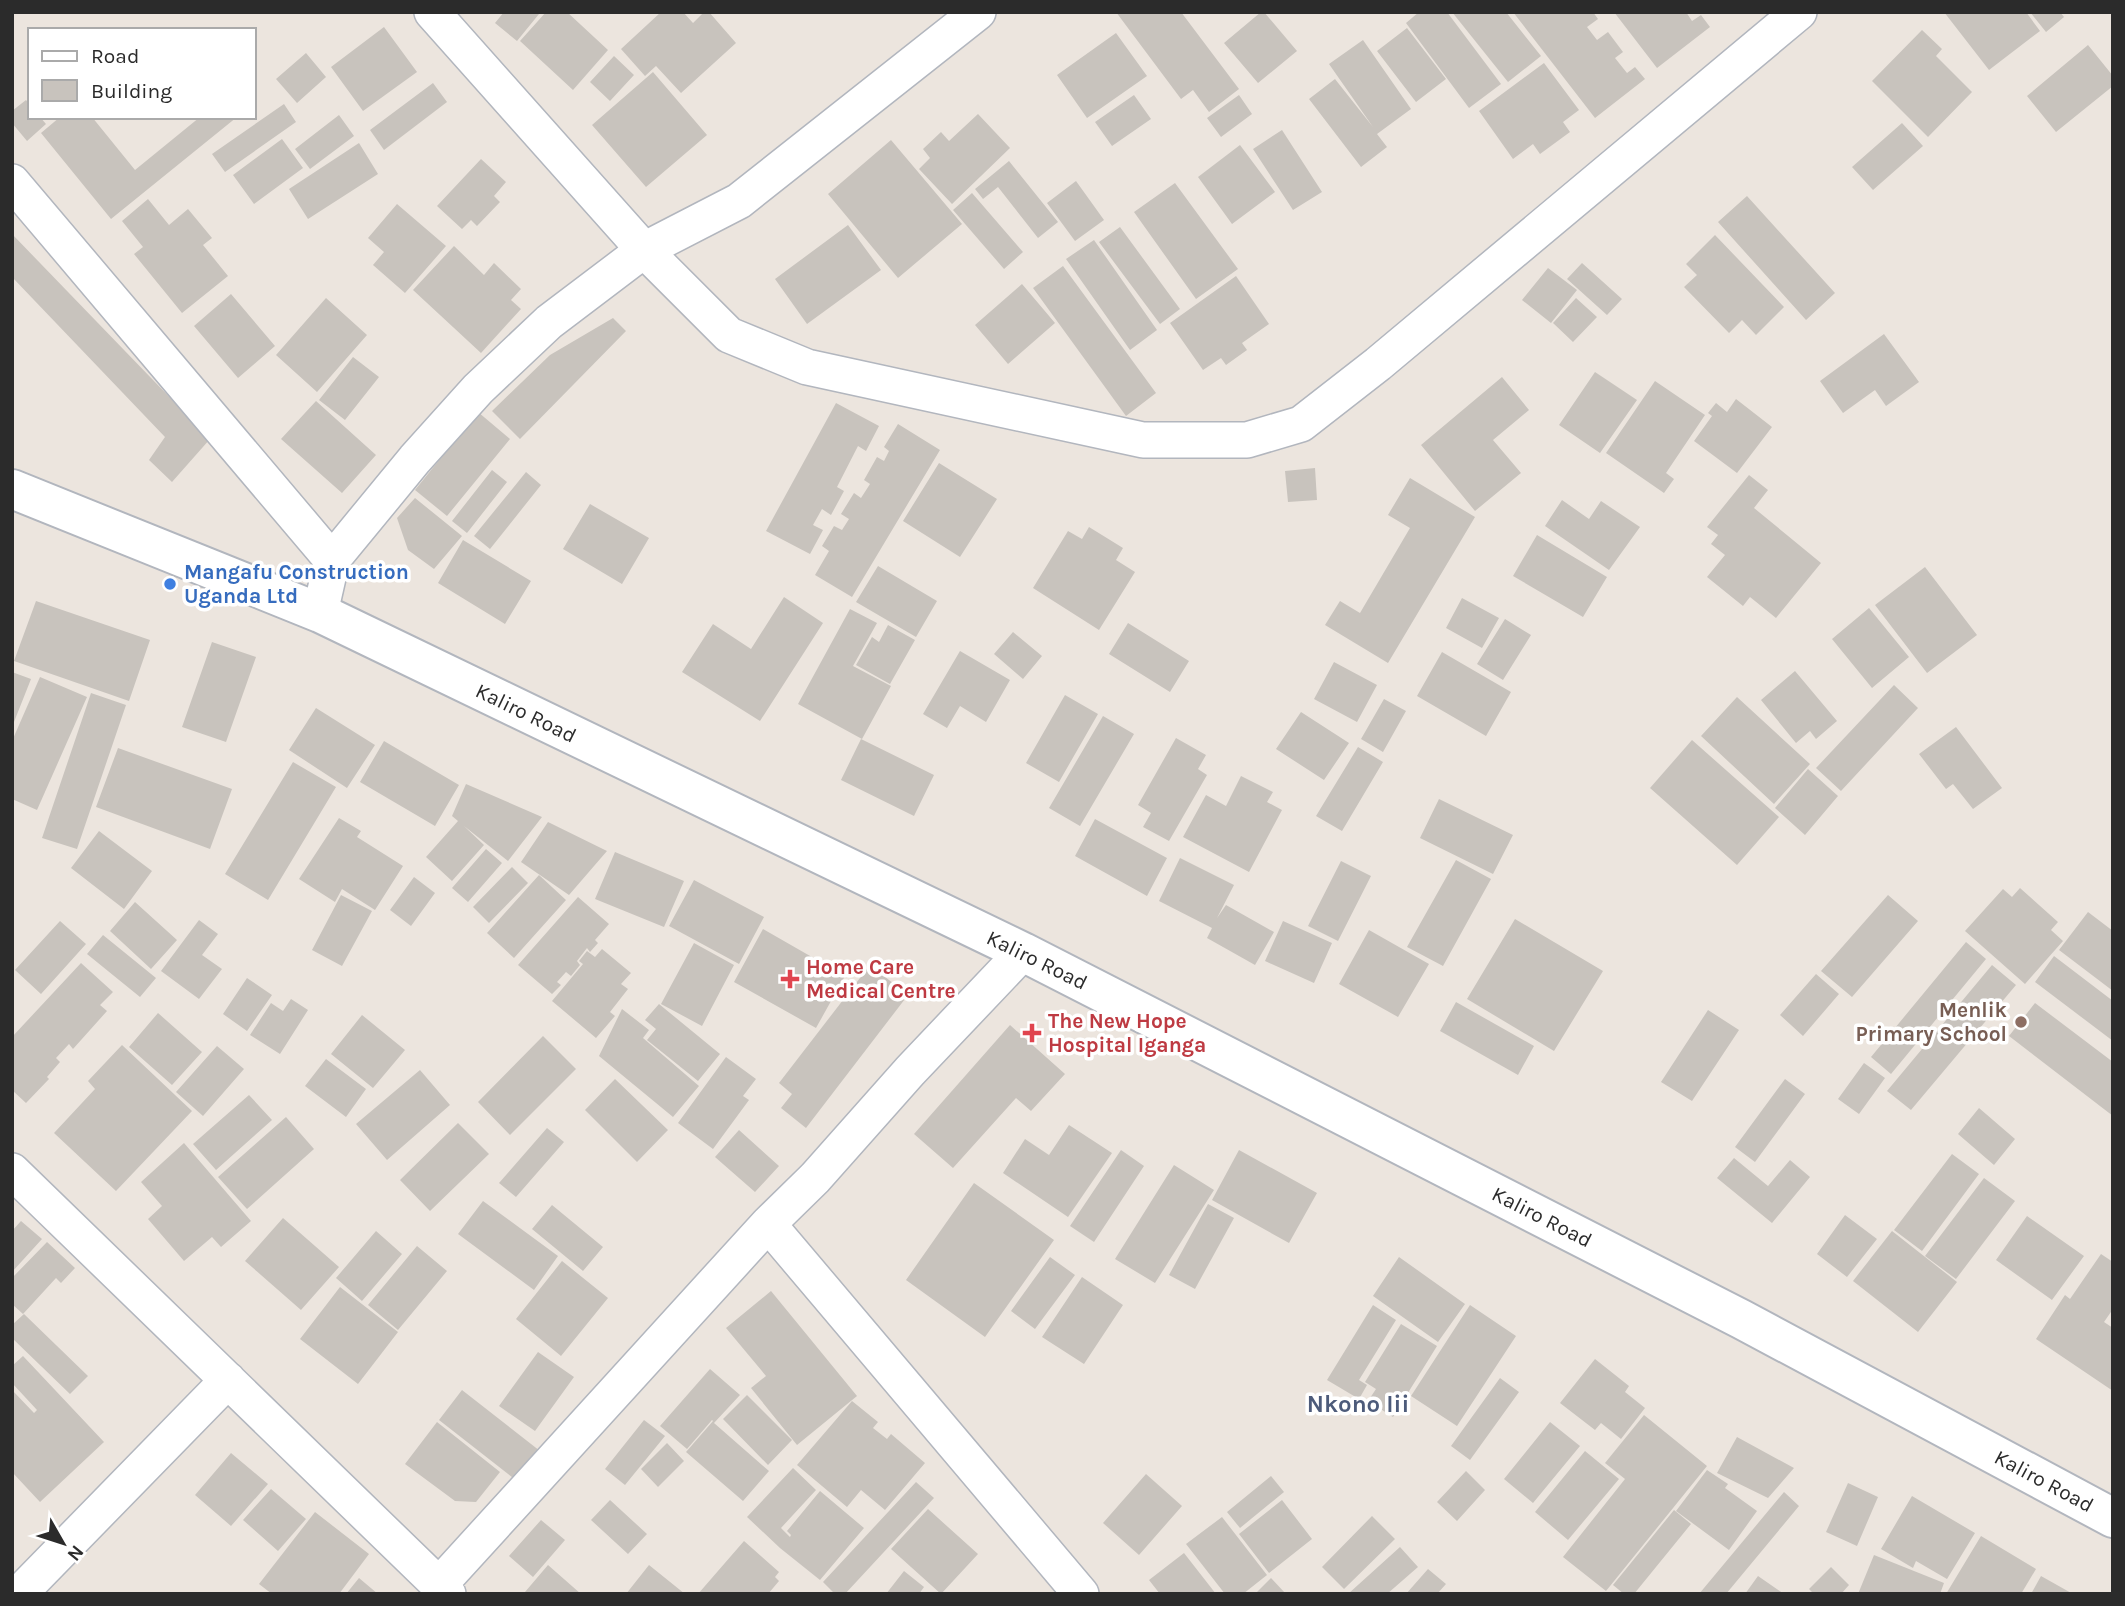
<svg xmlns="http://www.w3.org/2000/svg" width="2125" height="1606" viewBox="0 0 2125 1606" font-family="Karla,sans-serif">
	<style>
		.building { fill: #c8c3bd }
		.lines { fill: none; stroke-linecap: round; stroke-linejoin: round }
		.minor-casing { stroke: #b2b6be; stroke-width: 38 }
		.secondary-casing { stroke: #b2b6be; stroke-width: 42 }
		.minor { stroke: #fff; stroke-width: 35 }
		.secondary { stroke: #fff; stroke-width: 38 }
		.shop-dot { fill: #3f7fe0; stroke: #fff; stroke-width: 2.5 }
		.health-dot { fill: #e0444e; stroke: #fff; stroke-width: 2.5 }
		.education-dot { fill: #8d6e63; stroke: #fff; stroke-width: 2.5 }
		.labels { text-anchor: middle; dominant-baseline: central; stroke-width: 7; stroke-linejoin: round; paint-order: stroke }
		.shop-label { font-size: 21px; font-weight: bold; fill: #366cbe; stroke: #fff; text-anchor: start }
		.street-label { font-size: 21px; fill: #2b2b2b; stroke: #fff }
		.health-label { font-size: 21px; font-weight: bold; fill: #be3a42; stroke: #fff; text-anchor: start }
		.education-label { font-size: 21px; font-weight: bold; fill: #785e54; stroke: #fff; text-anchor: end }
		.quarter-label { font-size: 24px; font-weight: bold; fill: #4d5b7a; stroke: #fff }
	</style>
	<rect width="100%" height="100%" fill="#ece5de"/>
	<path class="building" d="M504,12H537L539,14L517,41L495,23Z
		M546,12H567L608,50L573,90L520,41Z
		M661,12H683L693,23L704,12H709L736,43L681,93L656,66L645,76L621,49Z
		M1116,12H1181L1239,89L1209,112L1193,90L1181,99Z
		M1261,12H1264L1297,51L1258,83L1224,43Z
		M1419,12H1447L1501,84L1469,108L1406,23Z
		M1452,12H1506L1541,56L1508,82Z
		M1513,12H1593L1598,19L1587,27L1597,40L1608,32L1623,52L1615,58L1627,73L1635,67L1645,79L1595,118Z
		M1614,12H1686L1692,21L1701,15L1710,27L1657,68Z
		M1944,12H2026L2040,31L1989,70Z
		M2030,12H2060L2064,17L2046,32Z
		M384,27L417,72L363,111L331,67Z
		M1407,28L1446,79L1416,102L1377,51Z
		M1922,30L1942,49L1936,56L1972,92L1928,137L1872,81Z
		M1116,33L1147,76L1087,118L1057,75Z
		M1363,40L1411,109L1377,134L1387,147L1361,167L1309,99L1335,79L1373,127L1329,64Z
		M2088,45L2113,76V86L2056,132L2027,96Z
		M306,53L326,77L297,103L276,79Z
		M614,56L634,75L610,101L590,82Z
		M1544,63L1579,110L1563,122L1570,132L1540,154L1533,144L1513,159L1479,111Z
		M653,72L707,135L646,187L592,125Z
		M433,83L447,102L384,150L370,130Z
		M1134,95L1151,119L1112,146L1095,122Z
		M1239,95L1252,114L1221,137L1207,118Z
		M26,100L30,105V117H40L46,124L27,141L12,123V111Z
		M284,104L296,122L225,172L212,154Z
		M978,114L1010,148L952,204L919,169L930,158L923,149L941,132L949,141Z
		M339,115L354,136L310,169L295,149Z
		M60,117H92L135,170L200,117H237L111,219L41,133Z
		M1902,123L1923,146L1873,190L1852,167Z
		M1282,130L1322,192L1293,210L1253,149Z
		M282,139L303,168L254,204L233,175Z
		M891,140L962,224L898,278L828,194Z
		M359,143L378,174L308,219L289,189Z
		M1240,145L1275,192L1232,224L1198,177Z
		M481,159L506,182L494,196L500,202L477,226L471,220L462,229L437,206Z
		M1009,161L1058,222L1038,238L998,187L983,199L975,189Z
		M1076,181L1104,220L1075,241L1047,203Z
		M1175,183L1238,269L1196,299L1134,212Z
		M972,193L1023,252L1004,269L953,210Z
		M1747,196L1835,293L1806,320L1718,222Z
		M148,199L169,225L188,209L212,238L203,245L228,276L182,313L134,254L143,247L122,221Z
		M397,204L446,246L405,293L373,265L384,252L368,238Z
		M848,225L881,270L807,324L775,279Z
		M1120,227L1180,309L1160,324L1099,242Z
		M12,234L210,439L172,482L149,460L165,437L12,277Z
		M1715,235L1784,307L1756,335L1742,320L1729,333L1684,287L1697,275L1686,264Z
		M1094,240L1157,330L1130,350L1066,259Z
		M454,246L484,275L494,263L521,289L511,300L521,309L481,353L413,290Z
		M1582,263L1622,299L1607,315L1567,279Z
		M1063,266L1156,393L1126,416L1033,288Z
		M1548,268L1577,290L1551,323L1522,300Z
		M1236,276L1269,324L1242,343L1247,350L1226,365L1221,358L1203,370L1170,323Z
		M1022,284L1055,323L1008,364L975,325Z
		M231,294L275,346L238,378L194,326Z
		M326,298L367,335L317,392L276,355Z
		M1576,298L1597,317L1573,342L1553,323Z
		M613,318L626,331L520,439L492,411L550,355Z
		M1884,334L1919,382L1886,406L1875,390L1843,413L1820,381Z
		M353,357L379,377L345,420L319,400Z
		M1595,372L1637,400L1600,453L1559,425Z
		M1502,377L1529,410L1493,440L1521,473L1475,511L1421,445Z
		M1655,381L1705,415L1666,473L1674,479L1664,493L1606,453Z
		M1736,399L1772,427L1737,473L1694,441L1712,416L1708,413L1716,403L1727,412Z
		M316,401L376,455L342,493L281,439Z
		M836,403L879,426L866,451L858,446L837,487L844,491L831,515L822,509L813,525L823,530L810,554L766,531Z
		M478,412L510,439L447,516L415,490Z
		M898,424L940,450L852,597L815,575L829,551L822,546L834,526L842,530L849,519L841,514L854,493L861,498L870,484L864,480L877,457L884,461L889,451L884,447Z
		M939,463L997,499L960,557L903,521Z
		M1315,468L1317,500L1288,502L1285,471Z
		M492,470L507,482L467,533L452,521Z
		M526,472L541,485L490,549L474,536Z
		M1749,475L1768,490L1754,508L1821,563L1776,618L1750,597L1743,606L1707,577L1725,555L1711,544L1718,535L1707,527Z
		M1410,478L1475,517L1388,663L1325,625L1340,601L1360,613L1410,528L1388,515Z
		M415,498L462,536L434,569L408,550L397,518Z
		M1562,500L1589,519L1601,501L1640,527L1609,570L1545,526Z
		M590,504L649,538L622,584L563,549Z
		M1089,527L1123,548L1116,560L1135,572L1099,630L1033,588L1068,531L1082,539Z
		M1537,535L1607,577L1583,617L1513,576Z
		M463,540L531,581L505,624L438,583Z
		M878,566L937,601L916,637L856,602Z
		M1925,567L1977,635L1927,673L1875,605Z
		M784,597L823,623L760,721L682,672L713,624L751,649Z
		M1462,598L1499,618L1482,648L1446,628Z
		M36,601L150,640L129,701L14,661Z
		M1869,608L1909,657L1872,688L1832,639Z
		M850,609L877,623L853,666L891,686L862,739L798,704Z
		M1505,619L1531,635L1503,680L1477,664Z
		M1128,623L1189,661L1170,692L1109,654Z
		M888,625L915,640L890,684L856,665L872,637L879,642Z
		M1013,632L1042,656L1023,679L994,654Z
		M212,642L256,657L226,742L182,727Z
		M960,651L1010,680L986,722L960,706L947,728L923,714Z
		M1442,652L1511,692L1486,736L1417,696Z
		M1334,662L1377,685L1357,722L1314,699Z
		M1795,671L1837,721L1816,739L1810,731L1796,743L1761,700Z
		M12,672L31,679L12,727Z
		M40,677L87,697L37,810L12,799V741Z
		M1894,685L1918,708L1841,791L1816,768Z
		M91,693L126,705L77,849L42,838Z
		M1065,695L1098,714L1059,782L1026,763Z
		M1737,697L1810,764L1774,804L1701,736Z
		M1384,699L1406,711L1383,752L1361,739Z
		M316,708L375,745L347,788L289,750Z
		M1301,712L1349,743L1324,780L1276,749Z
		M1103,716L1134,734L1080,826L1049,808Z
		M1956,727L2002,788L1973,809L1953,784L1946,789L1919,754Z
		M1176,738L1206,755L1198,769L1207,775L1169,841L1143,827L1151,813L1138,805Z
		M861,739L934,775L914,816L841,780Z
		M1692,740L1779,817L1737,865L1650,788Z
		M384,741L459,785L435,826L360,782Z
		M1358,747L1383,762L1342,831L1316,816Z
		M118,748L232,789L210,849L96,807Z
		M293,762L336,787L268,900L225,874Z
		M1808,769L1838,796L1805,835L1775,808Z
		M1241,776L1273,792L1267,802L1282,810L1249,872L1183,837L1206,795L1226,806Z
		M466,784L542,817L508,861L464,826L484,845L452,881L426,857L458,821L452,816Z
		M1439,799L1513,835L1493,874L1420,838Z
		M339,818L361,831L357,837L403,866L375,910L342,889L335,902L299,879Z
		M1095,819L1167,858L1147,896L1075,856Z
		M548,822L607,851L569,895L521,862Z
		M99,831L152,871L124,909L71,868Z
		M486,849L502,863L468,902L452,888Z
		M615,852L684,881L664,927L595,899Z
		M1180,858L1234,885L1217,918L1226,905L1274,932L1255,965L1207,938L1212,928L1159,901Z
		M1456,860L1491,879L1443,966L1407,947Z
		M1341,861L1371,876L1338,941L1308,926Z
		M512,867L528,883L489,923L473,907Z
		M539,875L566,900L514,958L487,933Z
		M414,877L435,893L411,926L390,910Z
		M694,880L764,917L739,964L669,926Z
		M2020,888L2058,922L2051,930L2063,941L2025,984L1965,931L2003,889L2012,897Z
		M341,895L372,911L342,966L312,950Z
		M1888,895L1918,921L1852,997L1821,971Z
		M578,897L609,924L595,940L598,943L590,952L587,948L577,961L580,965L571,976L566,972L557,982L561,985L552,994L518,965Z
		M135,902L177,940L151,969L110,931Z
		M2088,912L2113,931V991L2059,950Z
		M1515,919L1603,971L1554,1051L1467,999Z
		M199,920L218,934L202,955L222,969L199,999L161,971Z
		M60,921L86,944L41,994L15,970Z
		M1283,921L1332,943L1314,983L1265,961Z
		M763,929L845,976L816,1028L734,982Z
		M1369,930L1429,964L1398,1017L1339,984Z
		M103,935L156,978L140,997L87,954Z
		M1966,942L1986,959L1891,1074L1871,1057Z
		M694,943L734,965L702,1026L661,1004Z
		M602,949L631,973L621,984L628,989L610,1012L615,1016L596,1038L552,1001L583,964L579,961L587,951L595,957Z
		M2054,956L2113,1001V1041L2035,982Z
		M81,963L113,992L100,1005L107,1011L73,1049L69,1044L56,1058L60,1062L47,1077L49,1079L26,1103L12,1090V1037Z
		M870,965L908,995L806,1128L781,1108L792,1094L779,1083Z
		M1992,965L2016,985L1911,1110L1887,1091Z
		M1816,974L1839,994L1803,1036L1780,1015Z
		M247,978L272,995L247,1031L223,1014Z
		M291,999L308,1010L280,1054L250,1035L271,1003L283,1011Z
		M1456,1002L1534,1046L1518,1075L1440,1031Z
		M2035,1003L2113,1062V1116L2009,1036Z
		M659,1004L720,1054L698,1081L647,1040L656,1029L645,1020Z
		M622,1009L649,1030L643,1038L699,1086L673,1117L599,1056Z
		M1708,1010L1739,1030L1692,1101L1661,1082Z
		M158,1013L202,1052L172,1085L129,1047Z
		M362,1015L405,1050L373,1088L331,1054Z
		M1010,1025L1065,1074L1031,1111L1016,1098L953,1168L914,1134Z
		M543,1036L576,1069L510,1135L478,1102Z
		M122,1045L192,1111L116,1191L54,1133L95,1089L88,1081Z
		M217,1046L244,1069L203,1116L176,1092Z
		M726,1057L756,1079L743,1096L749,1100L713,1149L678,1123Z
		M326,1059L366,1089L346,1117L305,1086Z
		M1864,1063L1885,1078L1859,1114L1838,1099Z
		M420,1070L450,1105L387,1160L356,1124Z
		M615,1079L668,1130L637,1162L585,1110Z
		M1785,1079L1805,1094L1755,1162L1735,1147Z
		M249,1095L272,1120L216,1170L193,1144Z
		M1979,1108L2015,1139L1994,1165L1958,1134Z
		M286,1117L314,1149L247,1209L218,1177Z
		M458,1123L489,1154L430,1211L400,1180Z
		M1069,1125L1112,1153L1068,1217L1003,1173L1025,1139L1049,1155Z
		M547,1128L564,1142L516,1197L499,1183Z
		M739,1130L779,1166L755,1192L715,1157Z
		M184,1143L251,1221L221,1247L212,1237L184,1261L148,1219L162,1206L141,1182Z
		M1121,1150L1144,1166L1094,1242L1070,1226Z
		M1239,1150L1317,1193L1289,1243L1212,1200Z
		M1952,1154L1979,1174L1922,1251L1894,1230Z
		M1734,1158L1768,1186L1790,1160L1810,1177L1772,1223L1717,1178Z
		M1174,1165L1214,1190L1155,1283L1115,1259Z
		M1984,1178L2015,1201L1956,1279L1925,1256Z
		M974,1183L1054,1240L985,1337L906,1280Z
		M483,1201L558,1256L534,1290L458,1234Z
		M1208,1204L1234,1218L1195,1289L1169,1275Z
		M552,1205L603,1247L583,1271L532,1229Z
		M1845,1215L1877,1239L1847,1277L1817,1254Z
		M2027,1216L2084,1256L2052,1300L1996,1260Z
		M283,1218L339,1267L301,1310L245,1261Z
		M21,1221L42,1239L12,1272V1231Z
		M376,1231L402,1254L362,1301L336,1278Z
		M1892,1231L1957,1282L1918,1332L1853,1281Z
		M47,1242L75,1268L61,1283L56,1278L23,1314L12,1304V1278Z
		M417,1246L447,1271L398,1330L368,1305Z
		M2101,1254L2113,1262V1309L2104,1322L2113,1328V1391L2036,1339L2065,1295L2070,1299Z
		M1050,1257L1075,1275L1035,1329L1011,1311Z
		M1399,1257L1465,1304L1438,1342L1373,1296Z
		M562,1261L608,1298L561,1356L516,1319Z
		M1082,1277L1123,1305L1084,1364L1042,1337Z
		M340,1287L398,1332L358,1384L300,1339Z
		M771,1291L857,1396L797,1445L751,1388L766,1376L726,1328Z
		M1373,1305L1396,1320L1359,1380L1367,1385L1359,1399L1327,1380Z
		M1470,1305L1516,1336L1457,1426L1411,1396Z
		M24,1314L88,1376L70,1394L12,1338V1325Z
		M1401,1324L1437,1346L1393,1417L1368,1401L1376,1389L1365,1382Z
		M538,1352L574,1377L535,1431L499,1406Z
		M23,1356L104,1442L40,1502L12,1472V1390L34,1413L37,1410L12,1383V1366Z
		M1595,1359L1629,1386L1625,1392L1645,1408L1621,1439L1601,1423L1595,1430L1560,1403Z
		M710,1369L740,1395L714,1423L769,1471L743,1501L686,1452L713,1421L712,1420L687,1449L660,1426Z
		M1500,1378L1519,1392L1470,1460L1451,1446Z
		M462,1390L540,1451L517,1481L439,1420Z
		M747,1395L792,1440L768,1465L723,1419Z
		M852,1401L878,1422L873,1428L887,1439L891,1434L925,1463L885,1510L861,1490L847,1507L797,1465Z
		M1644,1415L1707,1466L1606,1591L1563,1557L1625,1479L1605,1463Z
		M644,1420L665,1436L625,1485L605,1469Z
		M437,1422L500,1472L476,1502L455,1501L405,1464Z
		M1550,1422L1580,1446L1533,1503L1504,1479Z
		M1737,1437L1794,1468L1768,1498L1717,1473Z
		M667,1443L684,1461L658,1487L641,1469Z
		M1585,1451L1619,1479L1568,1540L1535,1512Z
		M231,1453L268,1484L231,1526L195,1495Z
		M793,1468L816,1490L781,1528L790,1537L791,1535L787,1531L820,1491L864,1528L820,1580L780,1548L747,1517Z
		M1707,1470L1728,1484L1725,1488L1757,1511L1729,1550L1676,1511Z
		M1466,1471L1485,1490L1457,1521L1437,1502Z
		M1146,1474L1182,1506L1139,1555L1103,1523Z
		M1271,1476L1284,1492L1240,1528L1227,1512Z
		M916,1482L934,1498L845,1594H835L823,1582Z
		M1848,1483L1878,1497L1857,1546L1826,1532Z
		M271,1489L306,1519L278,1551L243,1520Z
		M1784,1492L1799,1506L1726,1594H1699Z
		M1912,1496L1975,1533L1947,1579L1916,1561L1913,1568L1881,1549Z
		M610,1500L647,1534L628,1554L591,1520Z
		M1282,1500L1312,1539L1269,1573L1239,1534Z
		M928,1509L978,1554L941,1594L891,1549Z
		M1674,1510L1691,1524L1634,1594H1624L1613,1585Z
		M315,1512L369,1554L339,1594H272L259,1584Z
		M1372,1516L1395,1539L1344,1589L1322,1567Z
		M1222,1517L1267,1575L1243,1594H1225L1186,1544Z
		M541,1520L565,1540L533,1577L509,1556Z
		M1981,1536L2036,1569L2021,1594H1946Z
		M744,1541L779,1572L775,1577L779,1581L768,1594H698Z
		M1400,1547L1418,1567L1387,1594H1348Z
		M1184,1553L1216,1594H1160L1149,1580Z
		M1874,1555L1944,1583L1940,1594H1858Z
		M548,1565L581,1594H527L525,1592Z
		M649,1565L685,1594H626Z
		M1831,1567L1849,1585L1841,1594H1814L1809,1589Z
		M1428,1569L1446,1584L1437,1594H1406Z
		M904,1571L924,1587L919,1594H886Z
		M1758,1576L1784,1594H1745Z
		M2041,1576L2073,1594H2031Z
		M359,1578L378,1594H346Z
		M1271,1578L1286,1594H1255Z"/>
	<g class="lines">
		<g class="minor-casing">
			<path id="minor" d="M432,12L644,250L729,335L807,367L1143,440H1247L1301,424L1378,364L1799,12
				M12,182L332,560
				M320,613L332,560L415,459L478,389L549,322L644,250L739,201L978,12
				M1023,952L910,1071L815,1178L768,1224L1081,1594
				M12,1171L448,1594
				M440,1584L768,1224
				M19,1594L228,1380"/>
		</g>
		<g class="secondary-casing">
			<path id="secondary" d="M12,489L320,613L1023,952L1741,1319L2113,1518"/>
		</g>
		<use href="#minor" class="minor"/>
		<use href="#secondary" class="secondary"/>
	</g>
	<circle class="shop-dot" cx="170" cy="584" r="7"/>
	<g class="health-dot">
		<path d="M786.5 968.5h7v7h7v7h-7v7h-7v-7h-7v-7h7z"/>
		<path d="M1028.5 1022.5h7v7h7v7h-7v7h-7v-7h-7v-7h7z"/>
	</g>
	<circle class="education-dot" cx="2021" cy="1022" r="7"/>
	<g class="labels">
		<g class="shop-label">
			<text x="184" y="572">Mangafu Construction<tspan x="184" dy="24">Uganda Ltd</tspan></text>
		</g>
		<g class="street-label">
			<text transform="translate(526 713) rotate(26)">Kaliro Road</text>
			<text transform="translate(1037 960) rotate(26)">Kaliro Road</text>
			<text transform="translate(1542 1217) rotate(27)">Kaliro Road</text>
			<text transform="translate(2044 1481) rotate(28)">Kaliro Road</text>
		</g>
		<g class="health-label">
			<text x="806" y="967">Home Care<tspan x="806" dy="24">Medical Centre</tspan></text>
			<text x="1048" y="1021">The New Hope<tspan x="1048" dy="24">Hospital Iganga</tspan></text>
		</g>
		<g class="education-label">
			<text x="2007" y="1010">Menlik<tspan x="2007" dy="24">Primary School</tspan></text>
		</g>
		<g class="quarter-label">
			<text x="1358" y="1404">Nkono Iii</text>
		</g>
	</g>
	<rect width="2125" height="1606" fill="none" stroke="#2b2b2b" stroke-width="28"/>
	<rect x="28" y="28" width="228" height="91" fill="#ffffff" stroke="#aaaaaa" stroke-width="2"/>
	<rect x="42" y="51" width="35" height="10" fill="#ffffff" stroke="#aaaaaa" stroke-width="2"/>
	<text x="91" y="63" font-size="21" fill="#2b2b2b">Road</text>
	<rect x="42" y="80" width="35" height="21" fill="#c8c3bd" stroke="#aaaaaa" stroke-width="2"/>
	<text x="91" y="98" font-size="21" fill="#2b2b2b">Building</text>
	<g transform="translate(63 1543) rotate(129)" stroke="#ffffff" stroke-width="5" paint-order="stroke">
	<path d="M0-5L12 26L0 18L-12 26Z" fill="#2b2b2b"/>
	<text y="-10" font-size="19" font-weight="bold" text-anchor="middle" fill="#2b2b2b">N</text>
	</g>
</svg>
